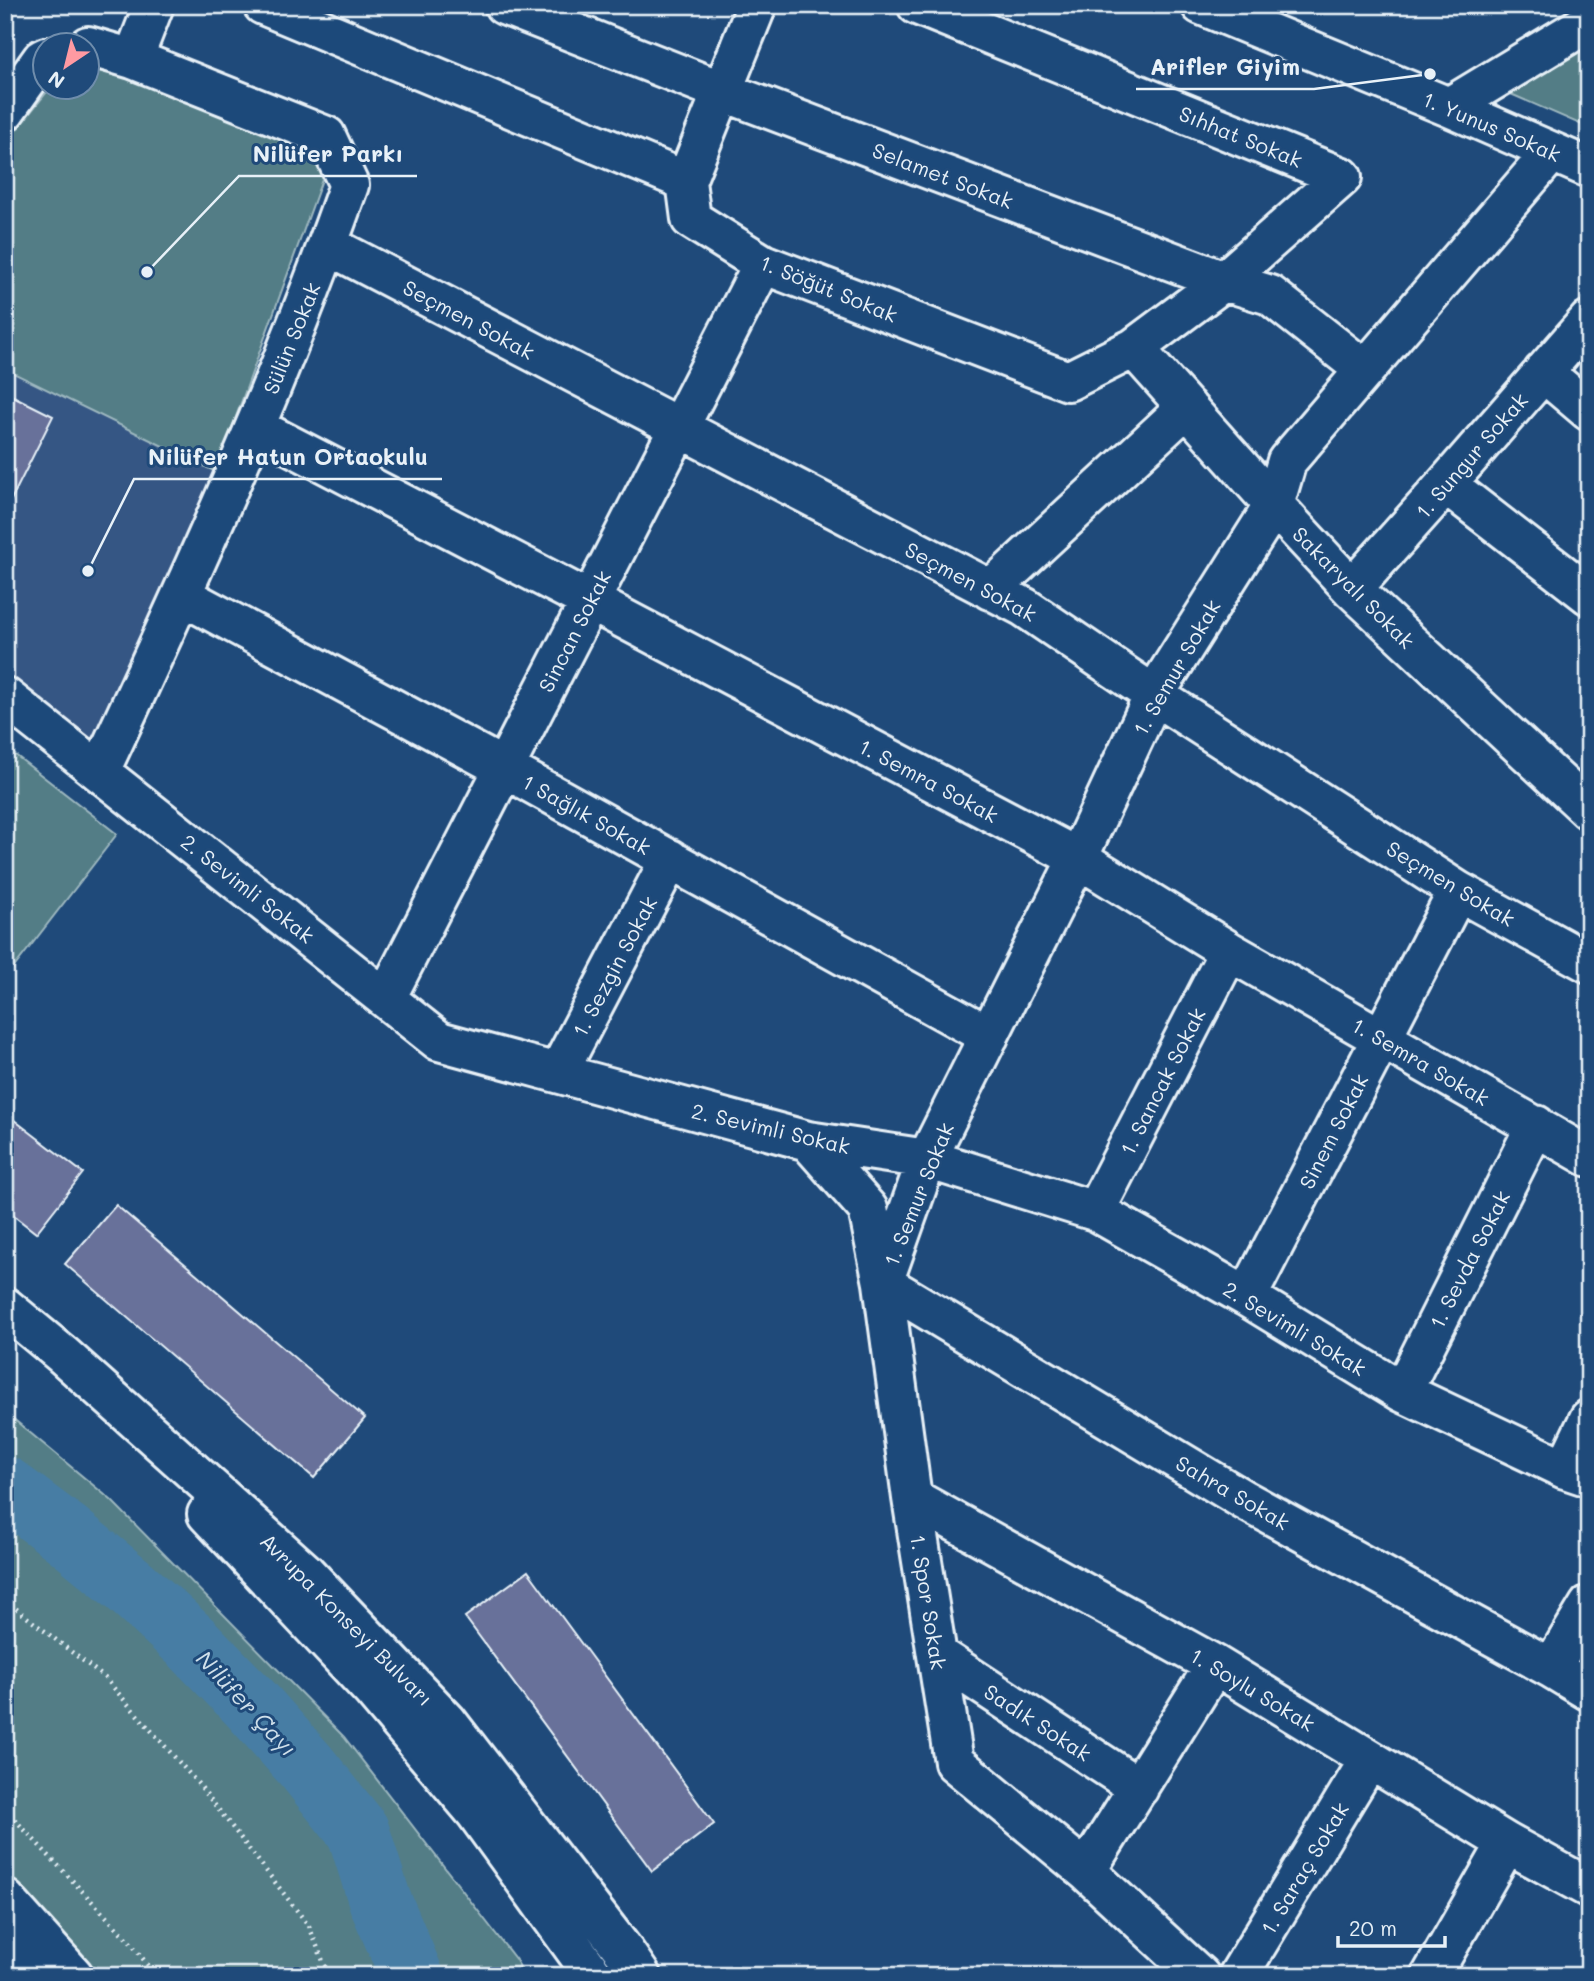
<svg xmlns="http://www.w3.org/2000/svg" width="1594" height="1981" viewBox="0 0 1594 1981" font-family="Mali,sans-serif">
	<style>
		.built { fill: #355684 }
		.green { fill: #527d86; stroke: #9db7bf; stroke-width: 2 }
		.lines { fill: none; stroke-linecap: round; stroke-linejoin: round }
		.river { stroke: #477da4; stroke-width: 63 }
		.building { fill: #68719a; stroke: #e8f1f8; stroke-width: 2 }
		.minor-casing { stroke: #e8f1f8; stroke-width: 44 }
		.major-casing { stroke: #e8f1f8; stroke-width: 44 }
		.path { stroke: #e8f1f8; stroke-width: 4.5; stroke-dasharray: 2 5; stroke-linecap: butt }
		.minor { stroke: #1f4a7a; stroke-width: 38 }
		.major { stroke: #1f4a7a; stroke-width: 38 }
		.labels { text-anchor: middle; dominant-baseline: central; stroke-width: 6; stroke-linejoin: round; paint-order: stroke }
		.street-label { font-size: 21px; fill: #e8f1f8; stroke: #1f4a7a }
		.water-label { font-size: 23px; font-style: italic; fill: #d0e0eb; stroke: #1f4a7a }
		.leader { fill: none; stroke: #e8f1f8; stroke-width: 2.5 }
		.callout-dot { fill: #e8f1f8; stroke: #1f4a7a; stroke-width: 2.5 }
		.callout-label { font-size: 23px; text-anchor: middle; font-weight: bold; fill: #e8f1f8; stroke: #1f4a7a; stroke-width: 6; stroke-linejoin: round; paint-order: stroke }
	</style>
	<rect width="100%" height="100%" fill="#1f4a7a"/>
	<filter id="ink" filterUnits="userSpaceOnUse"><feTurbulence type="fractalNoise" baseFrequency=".0143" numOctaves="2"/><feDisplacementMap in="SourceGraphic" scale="14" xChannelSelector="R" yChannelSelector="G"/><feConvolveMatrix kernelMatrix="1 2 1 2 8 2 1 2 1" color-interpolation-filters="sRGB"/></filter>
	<g filter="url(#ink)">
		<path class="built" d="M5,369L216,472L95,742L5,671Z"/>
		<path class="green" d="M1589,40V128L1504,91Z
			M117,66L303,141L324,174L216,472L5,369V144L50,88H88V69Z
			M5,747L117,834L5,979Z
			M5,1412L111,1500L344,1737L516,1960L525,1976H100L5,1873Z"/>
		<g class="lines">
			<path class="river" d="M5,1488L68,1535L130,1586L192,1643L250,1703L306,1766L358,1831L380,1901L412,1976"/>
		</g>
		<path class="building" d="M5,392L53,416L5,512Z
			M5,1113L83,1173L36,1233L5,1209Z
			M116,1205L365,1418L314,1478L65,1264Z
			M528,1571L714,1824L652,1871L465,1617Z"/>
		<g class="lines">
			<g class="minor-casing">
				<path id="minor" d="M263,5L686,181L691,219L763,264L1068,381L1134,348L1224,281L1342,177L917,5
					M504,5L722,91L1224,281L1270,295L1365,370
					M1201,5L1449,107L1589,168
					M88,46L133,59L326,136L349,185C278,386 190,579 100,771
					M133,59L154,5
					M1449,107L1589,22
					M5,111L42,59L46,57
					M1552,152L1287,461L1274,505L1154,695L1078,858L927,1159L883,1283L1244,1500L1551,1668L1589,1691
					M686,181L757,5
					M328,245L1024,607L1154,695L1458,891L1589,963
					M1134,348L1274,505L1352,589L1589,810
					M1543,372L1589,411
					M255,427L590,601L1078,858L1229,951L1589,1157
					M1446,484L1589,595
					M1352,589L1446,484L1589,320
					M990,590L1187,407
					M183,596L504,768L989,1036
					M5,697L439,1041L808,1141L927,1159L1095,1211L1247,1297L1402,1392L1565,1469L1589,1477
					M386,998L763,264
					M558,1073L670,859
					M808,1141L868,1209L883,1283L912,1498L954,1762L1086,1871L1200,1976
					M1095,1211L1229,951
					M1247,1297L1458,891
					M1402,1392L1536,1125
					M1565,1469L1589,1419
					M912,1498L1215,1665L1507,1843L1589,1888
					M937,1655L1139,1788
					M1551,1668L1589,1605
					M1086,1871L1215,1665
					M1238,1976L1369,1760
					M1431,1976L1507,1843"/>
			</g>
			<g class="major-casing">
				<path id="major" d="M5,1307L63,1355L306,1573L447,1721L624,1951L641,1976
					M207,1514L372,1690L476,1813L594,1976
					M5,1899L74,1976
					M5,1943L32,1976"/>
			</g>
			<path class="path" d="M5,1600L105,1678L201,1787L309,1926L329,1976
				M5,1809L131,1943L156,1976"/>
			<use href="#minor" class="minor"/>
			<use href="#major" class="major"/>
		</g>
	</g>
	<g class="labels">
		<g class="street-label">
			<text transform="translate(1492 126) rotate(23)">1. Yunus Sokak</text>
			<text transform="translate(1241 136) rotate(22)">Sıhhat Sokak</text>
			<text transform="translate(943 175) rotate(21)">Selamet Sokak</text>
			<text transform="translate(829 288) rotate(22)">1. Söğüt Sokak</text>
			<text transform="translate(469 319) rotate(28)">Seçmen Sokak</text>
			<text transform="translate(291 338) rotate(-68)">Sülün Sokak</text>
			<text transform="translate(1471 455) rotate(-49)">1. Sungur Sokak</text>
			<text transform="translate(971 581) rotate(28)">Seçmen Sokak</text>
			<text transform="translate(1354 587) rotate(45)">Sakaryalı Sokak</text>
			<text transform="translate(574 631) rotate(-63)">Sincan Sokak</text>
			<text transform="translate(1176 667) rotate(-60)">1. Semur Sokak</text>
			<text transform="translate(929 780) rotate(28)">1. Semra Sokak</text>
			<text transform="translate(587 814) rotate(29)">1 Sağlık Sokak</text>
			<text transform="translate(1451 883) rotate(31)">Seçmen Sokak</text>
			<text transform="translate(248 888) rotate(38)">2. Sevimli Sokak</text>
			<text transform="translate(614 966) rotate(-62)">1. Sezgin Sokak</text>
			<text transform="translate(1421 1061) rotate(30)">1. Semra Sokak</text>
			<text transform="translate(1162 1081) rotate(-63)">1. Sancak Sokak</text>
			<text transform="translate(771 1128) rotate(13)">2. Sevimli Sokak</text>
			<text transform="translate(1333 1131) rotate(-63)">Sinem Sokak</text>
			<text transform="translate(918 1194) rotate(-68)">1. Semur Sokak</text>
			<text transform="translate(1469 1259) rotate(-63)">1. Sevda Sokak</text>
			<text transform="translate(1295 1328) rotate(31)">2. Sevimli Sokak</text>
			<text transform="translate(1233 1492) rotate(30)">Sahra Sokak</text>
			<text transform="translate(929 1602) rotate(81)">1. Spor Sokak</text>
			<text transform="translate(347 1619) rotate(45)">Avrupa Konseyi Bulvarı</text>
			<text transform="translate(1253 1689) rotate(31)">1. Soylu Sokak</text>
			<text transform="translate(1038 1722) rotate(33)">Sadık Sokak</text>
			<text transform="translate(1304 1868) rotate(-59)">1. Saraç Sokak</text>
		</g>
		<g class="water-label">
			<text transform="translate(247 1703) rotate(47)">Nilüfer Çayı</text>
		</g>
	</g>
	<path class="leader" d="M1430 74L1314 89H1136M147 272L239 176H417M88 571L134 479H442"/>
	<g class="callout-dot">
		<circle cx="1430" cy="74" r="7"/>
		<circle cx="147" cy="272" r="7"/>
		<circle cx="88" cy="571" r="7"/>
	</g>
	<g class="callout-label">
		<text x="1225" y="75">Arifler Giyim</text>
		<text x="328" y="162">Nilüfer Parkı</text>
		<text x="288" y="465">Nilüfer Hatun Ortaokulu</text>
	</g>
	<rect width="1594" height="1981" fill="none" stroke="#1f4a7a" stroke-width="28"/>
	<rect x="14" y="14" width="1566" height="1953" fill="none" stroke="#e8f1f8" stroke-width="2.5" filter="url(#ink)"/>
	<g transform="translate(66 66) rotate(215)"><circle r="33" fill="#1f4a7a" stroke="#6f8dac" stroke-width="2"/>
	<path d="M0-5L12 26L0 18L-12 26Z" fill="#ff9aa2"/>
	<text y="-10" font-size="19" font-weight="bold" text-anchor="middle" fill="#e8f1f8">N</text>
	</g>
	<path d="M1338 1936v10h107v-10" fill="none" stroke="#e8f1f8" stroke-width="3.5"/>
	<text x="1349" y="1936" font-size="21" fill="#e8f1f8" stroke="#1f4a7a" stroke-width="5" paint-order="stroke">20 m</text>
</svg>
